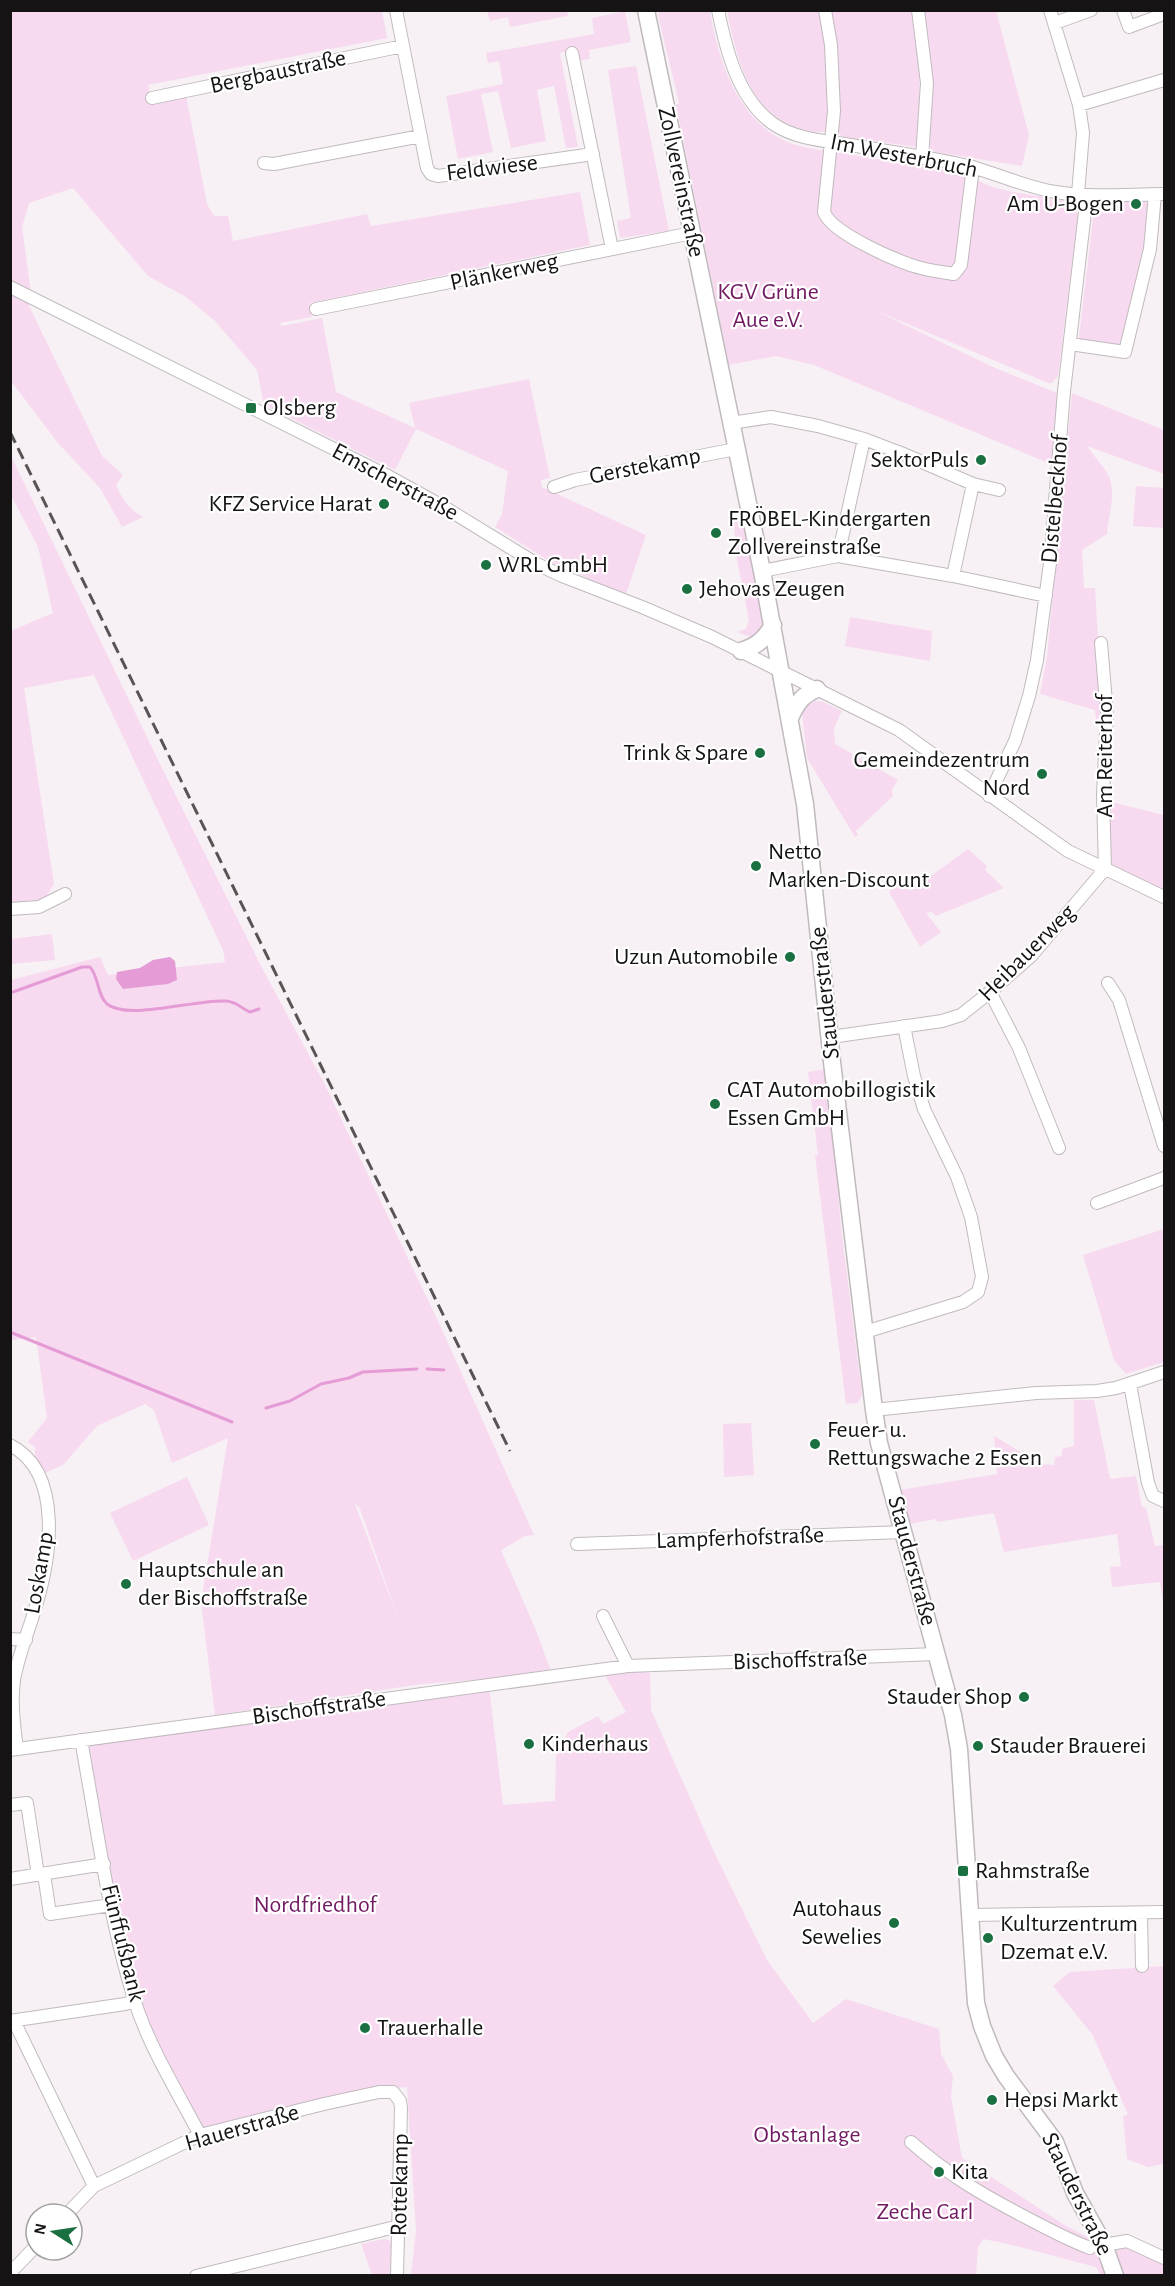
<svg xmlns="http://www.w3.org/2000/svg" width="1175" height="2286" viewBox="0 0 1175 2286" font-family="'Alegreya Sans',sans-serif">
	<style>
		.green { fill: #f7daef; fill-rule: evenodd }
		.water { fill: #e59bd5 }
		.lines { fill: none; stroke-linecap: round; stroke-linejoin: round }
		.stream { stroke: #e59bd5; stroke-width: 3 }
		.minor-casing { stroke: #c0babe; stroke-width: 14 }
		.major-casing { stroke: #c0babe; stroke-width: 19 }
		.minor { stroke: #fff; stroke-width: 12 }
		.major { stroke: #fff; stroke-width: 16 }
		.rail { stroke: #575456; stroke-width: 3; stroke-dasharray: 12 6; stroke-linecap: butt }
		.poi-dot { fill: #1b7042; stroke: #fff; stroke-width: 2 }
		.labels { text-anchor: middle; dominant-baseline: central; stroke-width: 4.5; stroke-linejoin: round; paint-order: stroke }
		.street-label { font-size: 24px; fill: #151314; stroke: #fff }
		.poi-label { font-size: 24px; fill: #151314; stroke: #fff; text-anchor: start }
		.park-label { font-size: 24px; fill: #711a63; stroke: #fff }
	</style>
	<rect width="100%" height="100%" fill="#f7f1f5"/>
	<path class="green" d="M10,11H382L387,38L148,85L152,102L186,95L207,204L214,216H228L233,241L367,214L371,226L580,192L590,245L310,303L312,317L280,323L282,326L322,318L336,392L415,428L409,403L529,379L550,478L541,480L542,487L646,535L625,597L583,576L557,566L495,527L502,514L508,471L416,429L395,470L264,405L257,370L215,321L186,297L148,276L73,188L29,203L22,227L31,293L11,283Z
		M487,11H567L568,16L510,27L508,17L490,21Z
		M625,11L631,42L589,50L590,59L577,61L569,51L560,53L578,147L566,148L554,86L537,90L546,141L511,148L498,91L481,94L493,152L458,159L446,96L503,84L499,61L488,63L486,53L594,34L592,18Z
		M660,11H710C718,60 738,123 790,143C809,150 832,151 853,155C891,161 929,167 967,173C997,197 1039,192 1074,204L1078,214L1058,376L1052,383H1048L872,309L993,367L1057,393L1053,465L814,365L776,356L729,365L676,105L679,103L658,15Z
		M727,11H820C827,49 832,91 826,131C818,134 808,131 799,128C749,114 736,55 727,11Z
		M831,11H913L920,65L918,145L916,147L843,137L839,134V71Z
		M924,11H996L1029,135L1022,166L935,152L930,148L931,108Z
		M636,66L669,231L620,238L617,221L631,218L608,70Z
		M1102,201L1146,202L1149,205L1148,236L1121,345L1119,346L1082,341L1079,337L1094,210L1097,203Z
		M10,291L30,300L29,306L102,456L123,475L116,485C123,500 129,509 143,517L122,527L100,488L58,443L11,381Z
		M1072,393L1164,430V474L1087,446C1093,455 1101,463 1107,473C1118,491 1108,515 1107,534L1082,550L1084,588H1095L1103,722L1096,724L1095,710L1040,694L1047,657Z
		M11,456L159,762L261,966L324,1083L440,1325L534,1535L525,1536L501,1550L535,1628L552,1674L422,1684L215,1715L201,1602L228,1438L172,1463L154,1410L145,1404L97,1426L63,1465L45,1473L35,1455V1447L28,1442L47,1418L36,1337L11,1340V980L100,957L108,975L225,962L223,950L94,675L24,688L54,884L41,905L11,908V631L53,613L38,547L11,495ZM355,1503L360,1509L399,1621L355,1504Z
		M1136,486L1164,488V528L1133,526Z
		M740,521L743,522L744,532L746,533L763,616V628L754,638L737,632L746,629L749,620L736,555L734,522Z
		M850,617L932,631L930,661L845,646Z
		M815,701L823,702L842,711L834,728L835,744L898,780L892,790L893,796L856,831L858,835L855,837L807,758L802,713L806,706Z
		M1107,801L1164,815V891L1112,866Z
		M968,849L987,866L985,870L1004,888L936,916L932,912L926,913L941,932L920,947L889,892L902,880L910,891Z
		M52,934L55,960L11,964V939Z
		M826,1069L842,1236L862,1394L858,1403L846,1404L815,1155H818L808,1072Z
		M1164,1229V1362L1126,1374L1114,1360L1083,1255Z
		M1074,1400H1094L1110,1479L1136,1476L1142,1507L1146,1508L1155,1546L1163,1545L1164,1611L1160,1582L1112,1587L1110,1567L1121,1566L1117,1534L1004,1552L994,1513L937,1522L936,1519L909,1524L900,1490L997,1474L994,1436L1041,1464L1054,1465L1055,1457L1062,1456V1449L1074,1446Z
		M751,1423L754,1475L724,1477L723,1424Z
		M187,1477L209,1525L133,1561L110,1513Z
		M611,1669L650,1673L651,1710L715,1854L767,1960L813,2023L846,1999L939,2029L941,2054L953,2076L951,2097L962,2158L1063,2224L1104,2246L1115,2275H1100L1096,2267C1058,2258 1022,2246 983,2239L978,2248L976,2275H411L416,2231L407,2087L374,2090L200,2135L149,2033L124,1954L84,1742L489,1686L503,1805L555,1801L556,1757L568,1732L598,1716L603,1724L626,1712L602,1670Z
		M1164,1966V2164L1148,2167L1127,2159L1123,2116L1128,2114L1092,2034L1053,1986L1070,1972Z
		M384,2239L389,2240L391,2244L390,2275H372L361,2244Z
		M1119,2243L1164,2260V2275H1116L1105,2246Z"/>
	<path class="water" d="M170,957L175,961L177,980L168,984L123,989L116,979L117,972L140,968L153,960Z"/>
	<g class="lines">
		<path class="stream" d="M13,992L82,967H90C99,977 97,995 107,1004C128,1021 196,999 226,1001C238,1002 240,1008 250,1012L259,1009
			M10,1332L232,1422
			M427,1369L444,1370
			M266,1408L290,1401L321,1384L349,1378L363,1372L417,1369"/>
		<g class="minor-casing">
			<path id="minor" d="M396,10L427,168L431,174L438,176L593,154
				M718,10C726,50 738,98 772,123C794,139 825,141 851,145C891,152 932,157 972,167C1000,175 1026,187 1055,192C1091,198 1129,194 1164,194
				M825,10L831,45L834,111L824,212C831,233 900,263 921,268C932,271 943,272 954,274L961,265L973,167
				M918,10L927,83L922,158
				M1050,10L1079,105L1083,133L1078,194
				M1123,10L1129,27L1164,14
				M1055,23L1091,10
				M572,53L612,249
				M152,98L403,46
				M1079,105L1164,80
				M264,163L274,164L421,136
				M10,287L386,475L444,507L537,564L562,576L642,607L712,637L899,730L1068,851L1164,897
				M316,309L692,233
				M1070,344L1125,352L1150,249L1155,194
				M731,423L771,417L818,426L864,439L901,453L973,484L999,490
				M554,487L575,480L736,449
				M838,556L864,439
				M762,571L838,556L953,576L1046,596
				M953,576L973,484
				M989,796L1015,741L1029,696L1037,660L1050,563L1064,391L1087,195
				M10,909L39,907L65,894
				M1108,983L1119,1000L1164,1146
				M990,992L1019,1048L1059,1148
				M831,1037L942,1021L961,1015L990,992L1031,956L1105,869L1103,795L1107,714L1101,643
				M1097,1203L1164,1178
				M865,1332L963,1302L978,1292L982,1277L971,1217L957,1177L924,1109L914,1076L904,1026
				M1130,1384L1148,1483L1153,1496L1164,1501
				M874,1410L1036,1393L1097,1391L1116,1388L1164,1372
				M10,1445C65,1473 50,1561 35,1609C28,1633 18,1656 14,1680C11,1703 14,1726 17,1749
				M577,1544L904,1532
				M603,1616L628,1666
				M10,1639L26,1640
				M81,1740C97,1826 108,1915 134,1999C149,2047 177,2091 200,2135
				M10,1750L628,1666L936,1654
				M10,1805L27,1803L38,1875
				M44,1874L50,1914L111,1905
				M10,1879L104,1864
				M1141,1913L1142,1966
				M971,1915L1164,1912
				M10,2021L125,2004L135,2001
				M14,2021L94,2186
				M911,2142C948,2175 983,2195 1027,2218C1048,2229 1068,2240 1090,2248
				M67,2214L94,2186L200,2135L324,2104L379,2092H393L400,2101L401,2108L397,2276
				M1104,2245L1127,2241L1164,2258
				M10,2273L36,2246
				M196,2276L399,2226"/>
		</g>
		<g class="major-casing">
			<path id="major" d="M646,10L762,571L805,804L832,1062L874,1410L879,1443L953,1715L959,1749L976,2003L982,2026L994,2056L1006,2076L1055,2142L1075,2193L1104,2245L1115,2276
				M741,651C757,646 765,639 773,625
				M790,718C797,703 802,695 817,689"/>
		</g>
		<use href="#minor" class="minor"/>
		<use href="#major" class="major"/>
		<path class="rail" d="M10,432L510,1451"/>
	</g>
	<g class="poi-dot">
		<circle cx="1136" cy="204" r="6"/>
		<rect x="245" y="402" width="12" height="12" rx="3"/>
		<circle cx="981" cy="460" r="6"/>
		<circle cx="384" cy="504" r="6"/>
		<circle cx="716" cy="533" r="6"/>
		<circle cx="486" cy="565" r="6"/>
		<circle cx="687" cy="589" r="6"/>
		<circle cx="760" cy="753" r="6"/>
		<circle cx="1042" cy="774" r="6"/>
		<circle cx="756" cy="866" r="6"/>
		<circle cx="790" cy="957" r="6"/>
		<circle cx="715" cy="1104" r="6"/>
		<circle cx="815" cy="1444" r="6"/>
		<circle cx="126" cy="1584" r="6"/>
		<circle cx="1024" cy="1697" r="6"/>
		<circle cx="529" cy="1744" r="6"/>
		<circle cx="978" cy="1746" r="6"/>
		<rect x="957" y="1865" width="12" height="12" rx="3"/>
		<circle cx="894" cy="1923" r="6"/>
		<circle cx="988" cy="1938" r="6"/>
		<circle cx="365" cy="2028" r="6"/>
		<circle cx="992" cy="2100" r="6"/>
		<circle cx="939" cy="2172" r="6"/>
	</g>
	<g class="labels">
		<g class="street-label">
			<text transform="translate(278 72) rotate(-12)">Bergbaustraße</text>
			<text transform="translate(904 156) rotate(11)">Im Westerbruch</text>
			<text transform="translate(492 168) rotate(-7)">Feldwiese</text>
			<text transform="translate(681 182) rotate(78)">Zollvereinstraße</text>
			<text transform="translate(504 272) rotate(-12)">Plänkerweg</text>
			<text transform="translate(645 466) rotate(-11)">Gerstekamp</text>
			<text transform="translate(395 482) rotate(28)">Emscherstraße</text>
			<text transform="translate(1055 499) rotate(-85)">Distelbeckhof</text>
			<text transform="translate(1105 756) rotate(-90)">Am Reiterhof</text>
			<text transform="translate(1027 953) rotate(-45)">Heibauerweg</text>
			<text transform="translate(825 993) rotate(-96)">Stauderstraße</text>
			<text transform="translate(740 1538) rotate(-2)">Lampferhofstraße</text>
			<text transform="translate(912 1561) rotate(75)">Stauderstraße</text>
			<text transform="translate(39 1573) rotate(-80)">Loskamp</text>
			<text transform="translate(800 1660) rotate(-2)">Bischoffstraße</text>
			<text transform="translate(319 1708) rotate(-8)">Bischoffstraße</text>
			<text transform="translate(123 1943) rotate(76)">Fünffußbank</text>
			<text transform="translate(242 2128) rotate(-16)">Hauerstraße</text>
			<text transform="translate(400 2185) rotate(-89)">Rottekamp</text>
			<text transform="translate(1077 2194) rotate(64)">Stauderstraße</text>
		</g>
		<g class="poi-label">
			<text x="1124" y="204" text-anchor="end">Am U-Bogen</text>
			<text x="263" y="408">Olsberg</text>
			<text x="969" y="460" text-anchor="end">SektorPuls</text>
			<text x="372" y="504" text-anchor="end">KFZ Service Harat</text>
			<text x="728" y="519">FRÖBEL-Kindergarten<tspan x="728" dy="28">Zollvereinstraße</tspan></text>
			<text x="498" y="565">WRL GmbH</text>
			<text x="699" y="589">Jehovas Zeugen</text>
			<text x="748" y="753" text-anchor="end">Trink &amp; Spare</text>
			<text x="1030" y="760" text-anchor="end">Gemeindezentrum<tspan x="1030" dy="28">Nord</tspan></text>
			<text x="768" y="852">Netto<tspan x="768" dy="28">Marken-Discount</tspan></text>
			<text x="778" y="957" text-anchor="end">Uzun Automobile</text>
			<text x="727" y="1090">CAT Automobillogistik<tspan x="727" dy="28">Essen GmbH</tspan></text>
			<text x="827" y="1430">Feuer- u.<tspan x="827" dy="28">Rettungswache 2 Essen</tspan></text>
			<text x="138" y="1570">Hauptschule an<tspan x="138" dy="28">der Bischoffstraße</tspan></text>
			<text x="1012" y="1697" text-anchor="end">Stauder Shop</text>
			<text x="541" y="1744">Kinderhaus</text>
			<text x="990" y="1746">Stauder Brauerei</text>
			<text x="975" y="1871">Rahmstraße</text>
			<text x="882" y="1909" text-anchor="end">Autohaus<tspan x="882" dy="28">Sewelies</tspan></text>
			<text x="1000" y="1924">Kulturzentrum<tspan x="1000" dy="28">Dzemat e.V.</tspan></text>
			<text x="377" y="2028">Trauerhalle</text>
			<text x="1004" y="2100">Hepsi Markt</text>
			<text x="951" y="2172">Kita</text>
		</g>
		<g class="park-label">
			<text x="768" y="292">KGV Grüne<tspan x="768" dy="28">Aue e.V.</tspan></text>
			<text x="315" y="1905">Nordfriedhof</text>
			<text x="807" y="2135">Obstanlage</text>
			<text x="925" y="2212">Zeche Carl</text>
		</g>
	</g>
	<rect width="1175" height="2286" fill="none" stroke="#151314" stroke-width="24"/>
	<g transform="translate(54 2232) rotate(282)"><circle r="28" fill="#ffffff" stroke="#a1a1a1" stroke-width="1.5"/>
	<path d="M0-4.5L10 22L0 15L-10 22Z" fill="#1b7042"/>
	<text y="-9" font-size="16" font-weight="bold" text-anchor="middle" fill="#151314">N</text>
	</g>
</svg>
